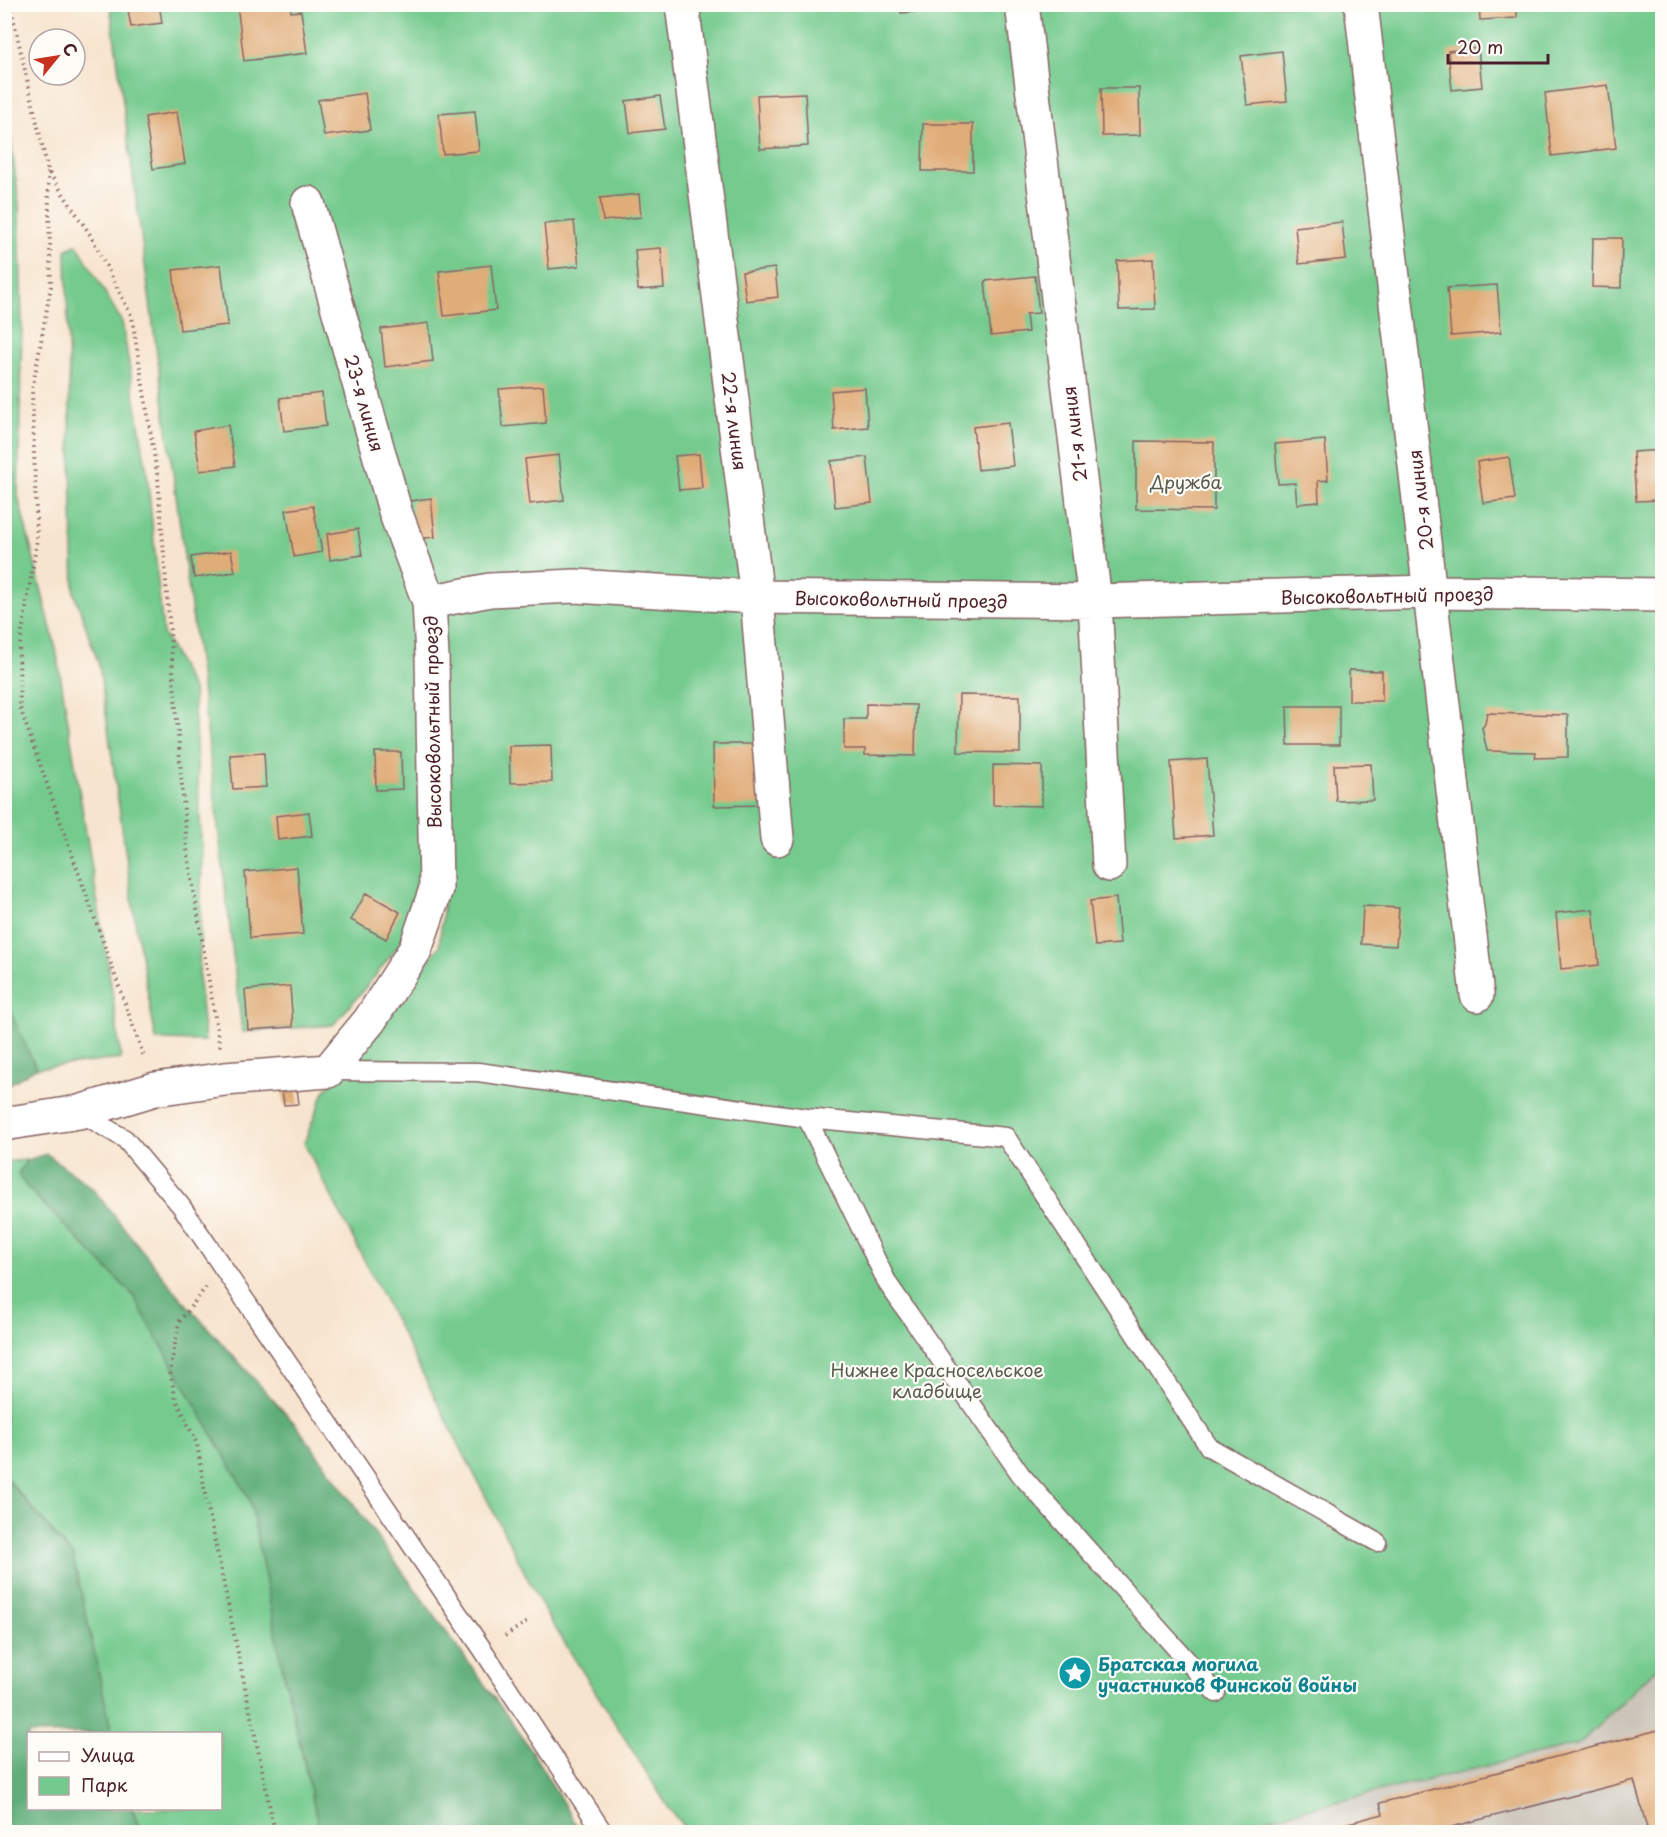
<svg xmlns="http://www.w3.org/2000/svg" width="1667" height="1837" viewBox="0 0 1667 1837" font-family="'Playpen Sans',sans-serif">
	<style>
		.industrial { fill: #cac3b8 }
		.green { fill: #74ca8e; stroke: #5f745c; stroke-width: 1.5 }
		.forest { fill: #5fae79; stroke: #546652; stroke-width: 1.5 }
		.building { fill: #e0ac78 }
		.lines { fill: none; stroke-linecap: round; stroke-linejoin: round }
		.service-casing { stroke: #876464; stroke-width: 21 }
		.minor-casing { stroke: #876464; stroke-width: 36 }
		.path { stroke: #876464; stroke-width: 4; stroke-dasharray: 1.5 4.5; stroke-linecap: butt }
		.service { stroke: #fff; stroke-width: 18 }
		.minor { stroke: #fff; stroke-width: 33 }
		.labels { text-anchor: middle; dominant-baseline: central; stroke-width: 4.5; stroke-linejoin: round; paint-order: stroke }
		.street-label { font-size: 18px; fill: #4a1f2b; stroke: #fdfcf7 }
		.park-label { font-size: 18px; fill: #595b4e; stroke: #fdfcf7 }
		.culture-label { font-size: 18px; font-weight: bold; fill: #0d838f; stroke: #fdfcf7; text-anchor: start }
	</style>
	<rect width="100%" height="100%" fill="#fdfcf7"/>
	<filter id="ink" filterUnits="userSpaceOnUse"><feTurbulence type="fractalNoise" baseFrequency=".0167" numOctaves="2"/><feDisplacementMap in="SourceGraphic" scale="12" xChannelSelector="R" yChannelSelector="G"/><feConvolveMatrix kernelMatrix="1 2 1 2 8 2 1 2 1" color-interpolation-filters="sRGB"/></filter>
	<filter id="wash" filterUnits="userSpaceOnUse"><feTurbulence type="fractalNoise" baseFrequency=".008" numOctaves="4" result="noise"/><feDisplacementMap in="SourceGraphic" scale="24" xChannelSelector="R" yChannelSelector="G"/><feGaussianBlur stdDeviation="1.35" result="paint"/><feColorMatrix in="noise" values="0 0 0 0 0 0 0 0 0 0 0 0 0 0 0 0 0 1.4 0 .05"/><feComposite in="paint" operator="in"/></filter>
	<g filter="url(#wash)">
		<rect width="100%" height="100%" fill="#f7e4ce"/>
		<path class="industrial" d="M1662,1666V1832H1210L1579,1744L1657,1667Z"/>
		<path class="green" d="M110,5H1662V1663L1579,1744L1210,1832H688L670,1810L545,1612L304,1143L324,1092L439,947L448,862C421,922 376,977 333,1025L242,1032L203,696Z
			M5,95L19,204L22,323L18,496L56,649L112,990L121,1059L36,1068L4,1000Z
			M77,244L122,322L147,472L163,633L193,690L202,854L199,983L205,1041L156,1040L136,927L99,665L74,592L66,250Z
			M27,1160L18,1174L26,1186L132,1294L250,1500L283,1670L320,1832H141L133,1809L220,1808V1734L112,1733L73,1556L5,1476L4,1162Z"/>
		<path class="forest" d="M5,1000L36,1068L5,1087H4Z
			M47,1154L92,1188L178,1295L296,1425L524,1739L581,1832H320L283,1670L250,1500L132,1294L26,1186L18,1174L27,1160Z
			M4,1476L73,1556L112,1733L28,1734V1808L132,1809L141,1832H5Z"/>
		<g id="blocks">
			<path class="building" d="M127,4H159L162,23L131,27Z
				M237,4H290L291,12L301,11L307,53L244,61Z
				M901,4H929L930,11L901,13Z
				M943,4H972V8L943,9Z
				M1479,4H1517V18L1480,20Z
				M1478,48L1482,87L1452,90L1448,51Z
				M1282,51L1287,101L1247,105L1241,56Z
				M1608,85L1616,148L1552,156L1545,93Z
				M1101,88H1139L1140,135L1102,136Z
				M365,93L370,130L324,136L318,100Z
				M805,93L808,146L760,149L757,95Z
				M660,96L665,129L630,133L626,101Z
				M475,111L479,151L443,154L439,114Z
				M177,112L185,164L153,169L145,117Z
				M923,124H973V171H922Z
				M639,194L641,217L603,221L600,198Z
				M574,221L579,266L549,269L544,224Z
				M1342,222L1346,259L1299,264L1295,227Z
				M1593,238H1622L1621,288L1592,287Z
				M661,248L664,288L638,290L635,250Z
				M1153,259L1155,309L1119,310L1117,261Z
				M221,265L228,325L180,330L173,270Z
				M491,265L496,310L444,316L439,271Z
				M775,268L778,297L746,301L742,272Z
				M1035,276L1039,313L1026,314L1028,332L991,336L985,281Z
				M1497,285L1501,332L1451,336L1447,288Z
				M429,323L433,361L385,367L381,329Z
				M543,386L546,423L503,427L499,389Z
				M865,388L868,427L834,430L831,391Z
				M322,393L326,426L284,431L280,398Z
				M1008,423L1013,466L978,470L973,427Z
				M228,425L235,466L200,471L194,431Z
				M1325,440L1328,480L1318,481L1319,502L1297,504L1295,483L1278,484L1275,444Z
				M1136,441L1214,442V510L1136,509Z
				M1662,450V500L1636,501L1633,452Z
				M699,454L702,488L679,490L675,456Z
				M559,455L564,500L530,504L525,459Z
				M867,457L872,503L835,507L831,461Z
				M1509,457L1515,499L1483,503L1477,462Z
				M431,498L435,537L415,539L411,501Z
				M313,506L322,552L294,557L286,510Z
				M358,529L362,555L330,560L327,534Z
				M231,551L235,572L194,578L191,557Z
				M1349,670L1382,671V701H1349Z
				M959,695L1020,696V753L958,752Z
				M866,704L916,705L915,756L865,755V749H844V719H866Z
				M1287,706H1339V745H1288Z
				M1487,713L1568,715V757L1535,758L1536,752L1487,751L1482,728L1485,724Z
				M713,744H760L764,805L714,806Z
				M551,745L552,782L510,783L509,746Z
				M375,752H401L402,789L376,790Z
				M264,753L266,787L233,789L230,755Z
				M1207,759L1213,835L1176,838L1171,762Z
				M1371,764L1373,800L1336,801L1334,765Z
				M993,765L1042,766V806L993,805Z
				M309,812L312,836L278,840L276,816Z
				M297,867L303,934L250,938L245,872Z
				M366,893L400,912L386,939L351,920Z
				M1116,898L1120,944L1095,946L1090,901Z
				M1363,906L1399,908L1396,946L1361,944Z
				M1593,909L1599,965L1561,969L1556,913Z
				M290,986L293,1027L248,1030L245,990Z
				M297,1088L299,1104L284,1105L282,1090Z
				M1662,1729V1832H1648L1634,1780L1432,1832H1314L1383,1814L1380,1803Z"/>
		</g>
	</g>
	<g filter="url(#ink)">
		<use href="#blocks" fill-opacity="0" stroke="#876464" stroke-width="1.5"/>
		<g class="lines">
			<g class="service-casing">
				<path id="service" d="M328,1071L478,1072L807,1118L1006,1137L1209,1447L1377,1542
					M79,1112L125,1139L181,1206L483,1650L603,1832
					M807,1118L888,1284L1021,1475L1216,1693"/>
			</g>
			<g class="minor-casing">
				<path id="minor" d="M682,4L757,597L777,839
					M1022,4L1095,601L1109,865
					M1361,4L1477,995
					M429,602L490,590L575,586L757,597L1095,601L1430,592L1662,595
					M4,1124L79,1112L155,1089L225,1079L328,1071L370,1020L415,950L436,889L432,656L429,602L396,514L308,203"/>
			</g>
			<path class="path" d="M10,4L48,171L91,236L132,317L158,479L187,849L220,1048
				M48,172L51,286L32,391L37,541L19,651L20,708L144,1057
				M206,1287L179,1322L170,1373L176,1399L197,1444L205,1493L275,1832
				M505,1636L530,1620"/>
			<use href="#service" class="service"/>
			<use href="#minor" class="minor"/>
		</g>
	</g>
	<defs>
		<g id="sight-disc" transform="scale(1.725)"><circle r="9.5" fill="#0f9aa8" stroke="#fdfcf7"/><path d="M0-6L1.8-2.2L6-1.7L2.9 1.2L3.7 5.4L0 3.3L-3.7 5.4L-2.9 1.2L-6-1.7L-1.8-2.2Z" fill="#fff"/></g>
	</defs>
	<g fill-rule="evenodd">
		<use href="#sight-disc" x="1075" y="1673"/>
	</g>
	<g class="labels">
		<g class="street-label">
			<text transform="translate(365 403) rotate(74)">23-я линия</text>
			<text transform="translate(735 421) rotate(83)">22-я линия</text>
			<text transform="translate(1074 434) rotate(-97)">21-я линия</text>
			<text transform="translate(1420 500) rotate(-97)">20-я линия</text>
			<text transform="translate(1387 595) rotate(-1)">Высоковольтный проезд</text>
			<text transform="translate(901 599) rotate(1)">Высоковольтный проезд</text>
			<text transform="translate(432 722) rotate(-91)">Высоковольтный проезд</text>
		</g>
		<g class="park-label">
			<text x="1186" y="481">Дружба</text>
			<text x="937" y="1369">Нижнее Красносельское<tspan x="937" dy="21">кладбище</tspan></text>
		</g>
		<g class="culture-label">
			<text x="1098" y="1663">Братская могила<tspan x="1098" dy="21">участников Финской войны</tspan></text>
		</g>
	</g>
	<rect width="1667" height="1837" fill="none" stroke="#fdfcf7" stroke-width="24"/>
	<rect x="27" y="1732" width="195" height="78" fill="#fdfcf7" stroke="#b5a4a5" stroke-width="1.5"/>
	<rect x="39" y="1752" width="30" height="9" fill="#ffffff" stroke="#b5a4a5" stroke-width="1.5"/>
	<text x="81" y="1762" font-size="18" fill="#4a1f2b">Улица</text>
	<rect x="39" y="1777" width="30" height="18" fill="#74ca8e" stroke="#b5a4a5" stroke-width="1.5"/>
	<text x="81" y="1792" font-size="18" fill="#4a1f2b">Парк</text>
	<g transform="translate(57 57) rotate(60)"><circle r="28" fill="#fdfcf7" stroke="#b5a4a5" stroke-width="1.5"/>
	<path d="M0-4.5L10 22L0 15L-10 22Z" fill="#c8321e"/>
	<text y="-9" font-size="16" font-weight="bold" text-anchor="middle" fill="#4a1f2b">С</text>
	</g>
	<path d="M1448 54v9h100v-9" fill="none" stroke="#4a1f2b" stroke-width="3"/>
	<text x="1457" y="54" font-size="18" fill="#4a1f2b" stroke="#fdfcf7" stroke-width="4.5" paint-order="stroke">20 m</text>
</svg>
